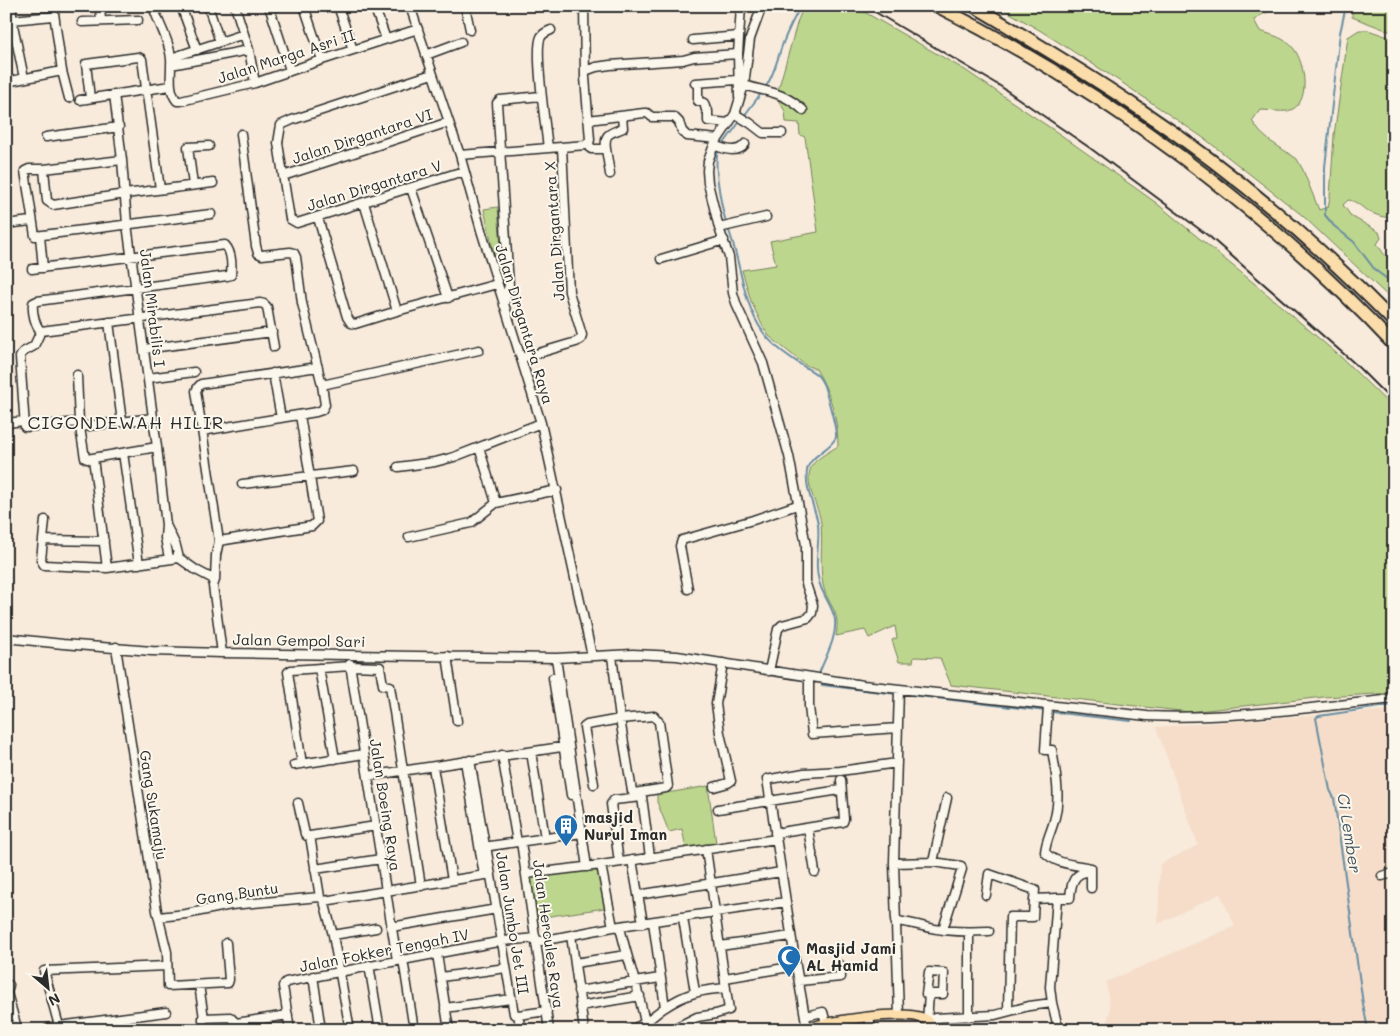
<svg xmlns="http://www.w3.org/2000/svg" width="1400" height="1036" viewBox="0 0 1400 1036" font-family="Mali,sans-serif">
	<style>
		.built { fill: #f5ddc9 }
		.green { fill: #bdd68d; stroke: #74805c }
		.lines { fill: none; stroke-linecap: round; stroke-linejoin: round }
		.stream { stroke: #698ea3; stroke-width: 2 }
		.minor-casing { stroke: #2b2b2b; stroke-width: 11 }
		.major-casing { stroke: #2b2b2b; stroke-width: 12 }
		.highway-casing { stroke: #2b2b2b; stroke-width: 15 }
		.minor { stroke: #fbf7ec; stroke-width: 8 }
		.major { stroke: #fbddab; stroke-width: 9 }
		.highway { stroke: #fbddab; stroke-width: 11 }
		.rail { stroke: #2b2b2b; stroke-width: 2 }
		.labels { text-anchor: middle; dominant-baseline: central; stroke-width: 4; stroke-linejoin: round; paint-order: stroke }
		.street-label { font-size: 15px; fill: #2b2b2b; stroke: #fbf7ec }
		.poi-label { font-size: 15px; font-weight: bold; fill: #2b2b2b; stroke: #fbf7ec; text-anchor: start }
		.water-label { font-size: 16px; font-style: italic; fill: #45545d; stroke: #fbf7ec }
		.quarter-label { font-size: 18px; letter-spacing: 1px; fill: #2b2b2b; stroke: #fbf7ec }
	</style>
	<rect width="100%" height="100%" fill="#f8ebdc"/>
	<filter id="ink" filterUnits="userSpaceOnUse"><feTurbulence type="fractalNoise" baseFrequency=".02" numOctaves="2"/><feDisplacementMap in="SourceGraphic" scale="10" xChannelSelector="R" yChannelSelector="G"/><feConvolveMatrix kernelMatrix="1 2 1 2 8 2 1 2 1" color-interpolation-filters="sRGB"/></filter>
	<g filter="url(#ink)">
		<path class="built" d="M1394,710V1030H1105L1110,1010L1106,982L1235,926L1220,894L1158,924L1160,864L1198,845L1156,727Z"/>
		<path class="green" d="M804,6H854L965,70L1061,135L1155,202L1255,284L1342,358L1394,409V693L1324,697L1189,712L951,685L940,658L914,657L913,662H899L892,640L897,638L895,626L869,638L865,630L836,636C841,609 828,607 823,585C819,564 823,544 821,523C819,505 801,482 813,464C817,458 832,450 838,446C838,419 830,392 816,369L805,365L769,336L763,327L751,301L742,270L776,265L770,241L818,232L805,137L800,135L799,123L786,122L785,111L776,97L798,20Z
			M998,6H1298C1280,15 1274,4 1254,20L1260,31C1272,35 1286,38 1294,49C1305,63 1312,105 1288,111C1280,112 1269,110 1260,110L1252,121L1260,132L1270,141L1297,159L1303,170L1319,210L1328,207L1330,197L1334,135L1348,37L1359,30H1368L1394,39V218C1384,218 1375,215 1366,210C1359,205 1356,201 1348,200L1343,205L1351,216L1379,232L1381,238L1377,244L1384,254L1394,264V302L1303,216L1205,139L1124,84L1041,31Z
			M1352,6H1394V33L1352,17Z
			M498,207L504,290H502L484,209Z
			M708,786L716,843L686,848L682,829L669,832L657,802V793L673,792Z
			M598,868L605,908L537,918L530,877Z"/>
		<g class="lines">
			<path class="stream" d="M1346,6L1340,33L1325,167V215L1334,226L1354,242L1375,270L1394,284
				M765,88C775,74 777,59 783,43C788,30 794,18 801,6
				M744,116L762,92
				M722,146L741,120
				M719,150C712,159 722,212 727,224
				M728,228C741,262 742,302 763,332C772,345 787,355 800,364C811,372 818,371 824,386C827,395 837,429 836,437C833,448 808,456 807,471C805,488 813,503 817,519C821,534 816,551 817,567C817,577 820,587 825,596C829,604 834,612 835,620C837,637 826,656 820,671V676
				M821,681L822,685L897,694
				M902,694L1046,711
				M1051,712L1131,721
				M1368,1030L1363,1004L1334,798L1330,790L1316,718L1319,716L1394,705"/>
			<g class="minor-casing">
				<path id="minor" d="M12,6V20L24,78
					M53,6L62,71L69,98
					M100,6L101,21
					M153,6C158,23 170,41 171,59C172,72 167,89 177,101H181L255,83L322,60L418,29
					M181,6L197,50
					M208,6L220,42
					M235,6L249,50L255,83
					M269,6L290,70
					M304,6L322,60
					M338,6L353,50
					M374,6L386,39
					M410,6L460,155L481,230L541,423L592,656
					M465,6L470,30
					M762,6L750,39L744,85L735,114L714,145L708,161L707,171L708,183L719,228L729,257L733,293L737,306L763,363L789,456L806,545V584L813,605L812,613L808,618L782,625L778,629L769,671
					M6,16L12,20L53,16
					M82,22L138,20
					M693,40L739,36
					M426,55L461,42
					M171,58L244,34
					M171,65L249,50
					M585,71L596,67L610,65L683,60L694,57L738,54
					M432,74L292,120L281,125L278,143L290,219L297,223L457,173H464
					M6,82L62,71
					M695,83L737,80
					M698,83V101L704,103L706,110L708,111V121L729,123
					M744,85C769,93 782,91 803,110
					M114,94L122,160L127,224L157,447L166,525L165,538L169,558
					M739,97L738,54L741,6
					M90,98L86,64L138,57L142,59L160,189
					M80,100L170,86
					M735,114L750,123L763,133H782
					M588,120L644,113H647L652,117H674L679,122L682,131L687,136L718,139
					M46,137L119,127
					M589,143L591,149H606L610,174
					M714,145C723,149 738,154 745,144
					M548,148C546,130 534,49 541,37C543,33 547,32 551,30
					M606,149C604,132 610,134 623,128L622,116
					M460,155L586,145L590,140L585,77L584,6
					M122,160L44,169L47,201L53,205L125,194L213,183
					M44,169H29L25,171L35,236L211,214
					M283,176L449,122
					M193,185L188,147L209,146
					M411,188L448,298
					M364,203L397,311
					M318,218L347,317L351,323L355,324L397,311L497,284
					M6,224L31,221
					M719,228L766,217
					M40,236L43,268
					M661,259L724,240
					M32,269L225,245C232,252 232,265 231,275L227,276L37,301L33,303C32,312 35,326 41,331L260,303L264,304L267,307L274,347
					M504,305L509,285L497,103L500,100L541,96
					M109,322L122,422
					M41,331L34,346L23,352L20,357L25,427L79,422
					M144,349L272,332
					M522,358L576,342L581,339L582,335L569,292L562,147
					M273,373L281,418
					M77,375L79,422L85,458L87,459L157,447
					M148,378L194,372
					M322,385L479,350
					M6,423L24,421
					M80,427L153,418
					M202,431L316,412L322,410L325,405L322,385L302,303L296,257L294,253L290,252L262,255L258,253L256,246L241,134
					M479,447L496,503
					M123,453L139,564
					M93,458L107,568
					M398,467L435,462L454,457L541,423
					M242,484L354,471
					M45,520L41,560L44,565L107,568L179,558
					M167,527L176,546L179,558L196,570L215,580
					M409,537L471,523L496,503L557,490
					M43,540L104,541
					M219,541L196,391L198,387L201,384L318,367
					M688,589L680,546L682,540L753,520L797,505
					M6,638L63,644L152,651L222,653L556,658L633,654L677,656L863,685L1147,716C1229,720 1312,707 1394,699
					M116,647L157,911L167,952L168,986L228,983L229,980L226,943
					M222,653L213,586L215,580L216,555L219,541L312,526L317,521L300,415
					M447,656L457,721
					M556,658L587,867
					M350,664L397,960
					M319,668L335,759
					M809,677V706L812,734L898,728
					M553,678L571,795
					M1048,706L1045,750H1052C1056,774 1061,798 1054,821C1051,832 1046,841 1045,852C1054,864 1077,865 1091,868V888
					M531,752L545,838
					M502,755L517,842
					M470,760L485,846
					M465,761L484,875
					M302,764L288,672L291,670L351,666L380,667L383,685L390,686L421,886
					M294,765L364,754
					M433,767L452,880
					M368,776L568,746
					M767,779L796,966L807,1028
					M771,779L804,773L840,771L897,763
					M594,784L584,727L587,725L620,719L654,716L659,722L668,786L666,788L634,793L632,791L620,719L612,656
					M714,787L728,783L731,781L720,733L716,704L723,663
					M298,803L305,834L307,836H310
					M718,809L840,790
					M808,828L815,872
					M775,833L843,822L844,819L841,780
					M521,842L549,1030
					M486,846L514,1014L518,1015L521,1030
					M483,847L582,833
					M632,860L643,923
					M619,862L611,804L614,800L642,797L650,857
					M933,862L947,798
					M894,863L933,862L961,866L962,869L943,929
					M601,865L613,927
					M315,869L381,859
					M526,874L601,865L776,839
					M1382,876L1394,873
					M644,894L781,872
					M986,895L989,874L1035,890L1034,899
					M1057,898H1070C1071,883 1074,871 1091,872
					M324,901L491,874
					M159,917L186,914L231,905L320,897
					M683,918L695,992
					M895,921C906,922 915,924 926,927C946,932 969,932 989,931
					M653,922L665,1007
					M391,927L497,909
					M620,927C627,959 639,990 645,1023
					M333,935L376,928
					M571,935L584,1030
					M536,942L613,927L786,902
					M720,946L791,936
					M437,954L449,1030
					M403,959L414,1030
					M575,963L626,955
					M369,965L380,1030
					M313,976L321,1030
					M441,977L506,968
					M725,978L796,966
					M799,981L841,977L840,965
					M9,985L7,993L17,1028L14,1030
					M199,985L204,1018L230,1017L236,1023L288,1015
					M578,991L660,978
					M580,1006L640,996
					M445,1008L511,999
					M1008,1011L1010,917H1033L1034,899L1057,898L1050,987L1052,1003L1058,1027L1064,1030
					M518,1015L547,1011
					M899,1015L894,863L899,689
					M805,1016L823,1012L826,1023
					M203,1017V1030
					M969,1017V932
					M927,1021L929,994H943L944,973L929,972L926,994H929
					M928,1021L935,1018L995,1015L1029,1006L1052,1003
					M47,1030L49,1028L59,1026L44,971L167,966
					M60,1030L59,1026L166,1012
					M290,1030L283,986L286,982L503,941L536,938
					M350,1030L333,935L324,901L320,897L310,836L376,826
					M628,1030C643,1027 652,1016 664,1008C686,993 701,990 726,988
					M671,1030L697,1017L716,1014L729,1010L706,849
					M870,1030V1017"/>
			</g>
			<g class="major-casing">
				<path id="major" d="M804,1030C824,1021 908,1008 927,1020C930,1022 931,1026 932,1030"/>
			</g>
			<g class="highway-casing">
				<path id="highway" d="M937,6C1103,89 1267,210 1394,345
					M974,6C1031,40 1087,73 1141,110C1232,171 1317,243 1394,322"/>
			</g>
			<use href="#minor" class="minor"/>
			<use href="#major" class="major"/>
			<use href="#highway" class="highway"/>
			<path class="rail" d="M865,6L1000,86L1090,148L1210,237L1353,362L1394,403"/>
		</g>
	</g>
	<defs>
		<g id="building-pin" transform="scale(1.25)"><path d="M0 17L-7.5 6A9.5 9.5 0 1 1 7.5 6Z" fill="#1f6fb2" stroke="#fbf7ec"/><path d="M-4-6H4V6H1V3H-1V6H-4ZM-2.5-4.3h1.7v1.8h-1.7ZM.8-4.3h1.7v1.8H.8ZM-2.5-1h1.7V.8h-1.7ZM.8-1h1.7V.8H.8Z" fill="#fff"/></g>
		<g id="mosque-pin" transform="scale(1.25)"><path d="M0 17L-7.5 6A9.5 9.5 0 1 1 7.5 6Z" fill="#1f6fb2" stroke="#fbf7ec"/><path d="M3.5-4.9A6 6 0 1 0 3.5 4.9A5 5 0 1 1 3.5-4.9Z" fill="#fff"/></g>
	</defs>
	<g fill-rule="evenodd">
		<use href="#building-pin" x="566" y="826"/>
		<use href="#mosque-pin" x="789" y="957"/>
	</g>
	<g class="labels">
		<g class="street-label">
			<text transform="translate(286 56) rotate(-18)">Jalan Marga Asri II</text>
			<text transform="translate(362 136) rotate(-18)">Jalan Dirgantara VI</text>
			<text transform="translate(374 185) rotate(-17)">Jalan Dirgantara V</text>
			<text transform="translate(554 231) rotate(-94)">Jalan Dirgantara X</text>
			<text transform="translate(153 308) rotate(83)">Jalan Mirabilis I</text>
			<text transform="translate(525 324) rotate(73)">Jalan Dirgantara Raya</text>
			<text transform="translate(299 640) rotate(1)">Jalan Gempol Sari</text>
			<text transform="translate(154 805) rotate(81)">Gang Sukamaju</text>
			<text transform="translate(386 805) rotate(81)">Jalan Boeing Raya</text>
			<text transform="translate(237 893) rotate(-8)">Gang Buntu</text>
			<text transform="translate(513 923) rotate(81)">Jalan Jumbo Jet III</text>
			<text transform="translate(549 934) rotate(82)">Jalan Hercules Raya</text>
			<text transform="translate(384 950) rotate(-11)">Jalan Fokker Tengah IV</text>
		</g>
		<g class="poi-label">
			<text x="584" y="817">masjid<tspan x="584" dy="17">Nurul Iman</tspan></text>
			<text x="806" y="948">Masjid Jami<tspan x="806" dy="17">AL Hamid</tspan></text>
		</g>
		<g class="water-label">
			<text transform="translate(1350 833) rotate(81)">Ci Lember</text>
		</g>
		<g class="quarter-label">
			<text x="126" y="422">CIGONDEWAH HILIR</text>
		</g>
	</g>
	<rect width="1400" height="1036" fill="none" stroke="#fbf7ec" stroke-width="25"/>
	<rect x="12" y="12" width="1375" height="1011" fill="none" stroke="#2b2b2b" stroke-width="2" filter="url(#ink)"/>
	<g transform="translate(48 988) rotate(152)" stroke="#fbf7ec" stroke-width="4" paint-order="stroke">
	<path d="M0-4L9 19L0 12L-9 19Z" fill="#2b2b2b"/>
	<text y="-8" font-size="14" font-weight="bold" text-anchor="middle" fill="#2b2b2b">N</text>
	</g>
</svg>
